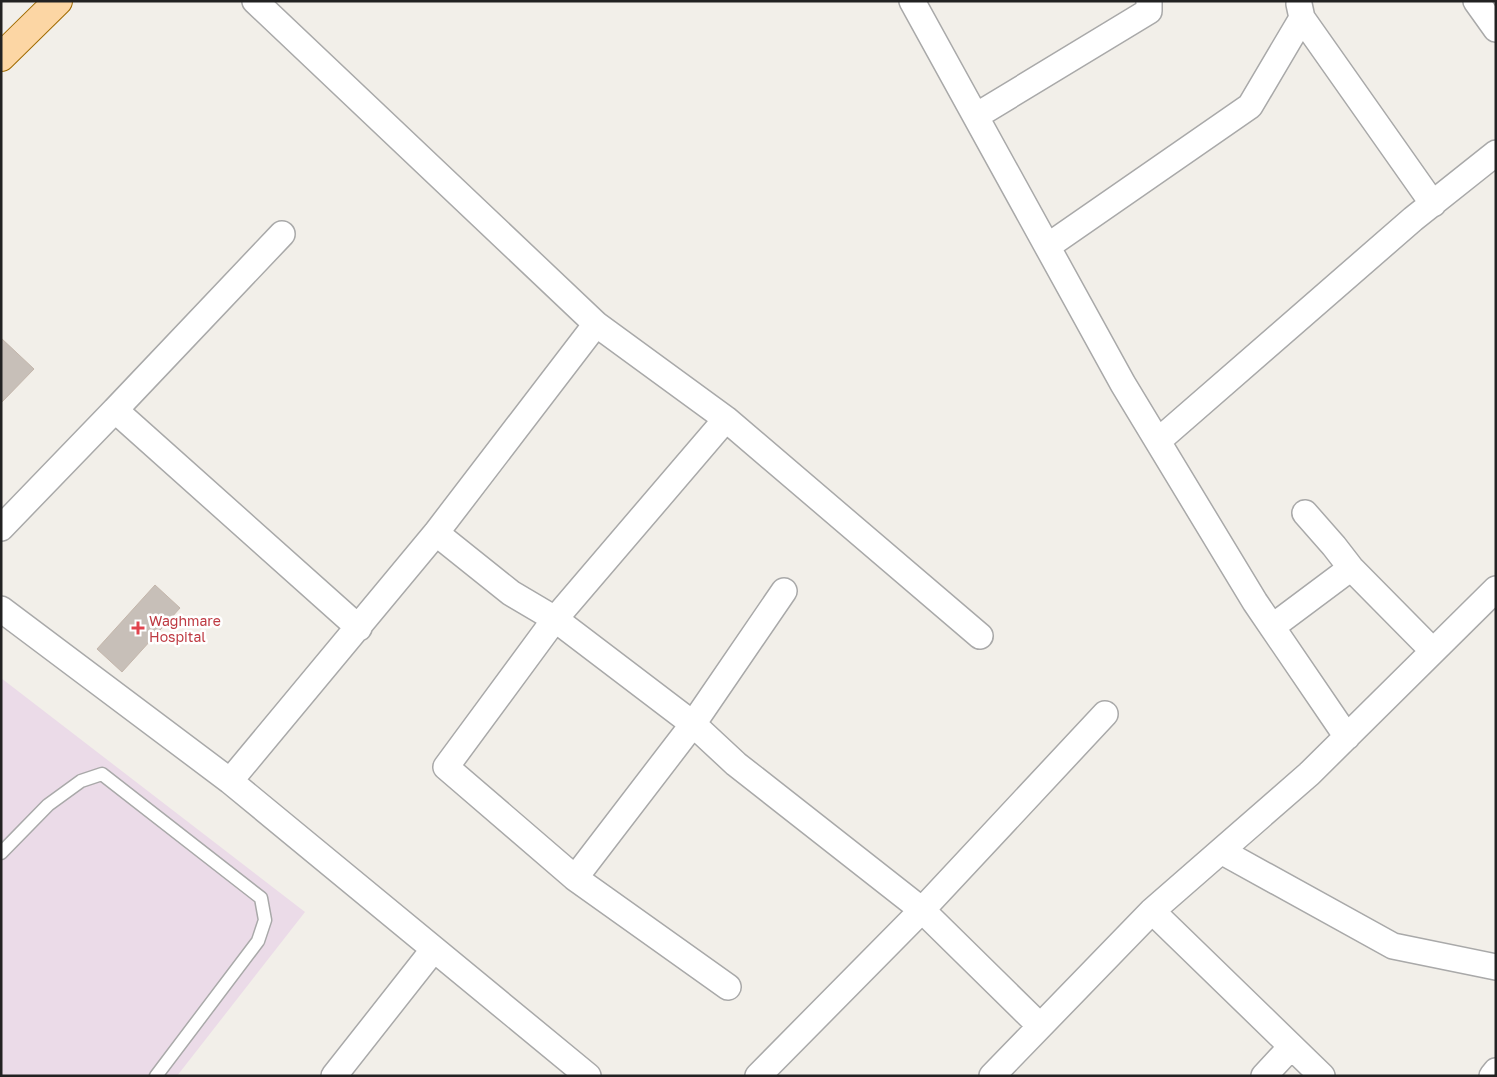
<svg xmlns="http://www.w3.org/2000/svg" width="1497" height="1077" viewBox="0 0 1497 1077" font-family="'Golos Text',sans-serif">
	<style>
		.industrial { fill: #ebdbe8 }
		.building { fill: #c7bfb8; stroke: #c4b6ab }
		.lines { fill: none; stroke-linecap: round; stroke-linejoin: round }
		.lane-casing { stroke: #a9a9a9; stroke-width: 15 }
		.street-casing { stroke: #a9a9a9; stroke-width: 28 }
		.primary-casing { stroke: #a06b00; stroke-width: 30 }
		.lane { stroke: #fff; stroke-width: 12 }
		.street { stroke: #fff; stroke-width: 25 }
		.primary { stroke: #fcd6a4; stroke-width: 28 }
		.health-dot { fill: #e0444e; stroke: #fff; stroke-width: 2 }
		.labels { text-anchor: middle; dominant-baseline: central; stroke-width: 5; stroke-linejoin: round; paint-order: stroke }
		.health-label { font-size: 14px; fill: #be3a42; stroke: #fff; text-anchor: start }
	</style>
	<rect width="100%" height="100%" fill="#f2efe9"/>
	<path class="industrial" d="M1,678L305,912L177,1076H1Z"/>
	<path class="building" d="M1,338L34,369L1,403Z
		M155,585L180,608L122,672L97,649Z"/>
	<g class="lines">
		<g class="lane-casing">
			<path id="lane" d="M1,853L48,805L81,781L102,774L261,898L265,920L258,941L156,1076"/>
		</g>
		<g class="street-casing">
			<path id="street" d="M255,1L596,324L726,419L980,636
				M912,1L1123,384L1255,602L1347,737
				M1476,1L1496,29
				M1299,4L1302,18L1433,204
				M976,116L1149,11V1
				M1048,246L1250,106L1302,18
				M115,410L282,234
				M726,419L555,619L446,767L575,878L693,724L784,591
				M1158,441L1413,219L1496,153
				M1305,513L1334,546L1351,568L1433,651
				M1,528L115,410L359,628
				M436,533L511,593L555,619L693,724L736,764L922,910L1040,1026
				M1,609L230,781L588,1076
				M1272,627L1351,568
				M230,781L436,533L596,324
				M1221,851L1393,946L1496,967
				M575,878L728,987
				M1152,911L1322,1076
				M334,1076L434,949
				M758,1076L922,910L1105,714
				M992,1076L1152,911L1309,774L1496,589
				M1264,1076L1291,1047
				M1492,1076L1496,1071"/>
		</g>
		<g class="primary-casing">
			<path id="primary" d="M1,57L58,1"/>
		</g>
		<use href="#lane" class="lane"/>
		<use href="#street" class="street"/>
		<use href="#primary" class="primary"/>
	</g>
	<path class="health-dot" d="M135.5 620.5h5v5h5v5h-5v5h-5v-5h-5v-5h5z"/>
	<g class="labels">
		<g class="health-label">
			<text x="149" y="620">Waghmare<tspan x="149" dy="16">Hospital</tspan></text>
		</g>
	</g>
	<rect width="1497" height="1077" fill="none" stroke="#222222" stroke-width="5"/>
</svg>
